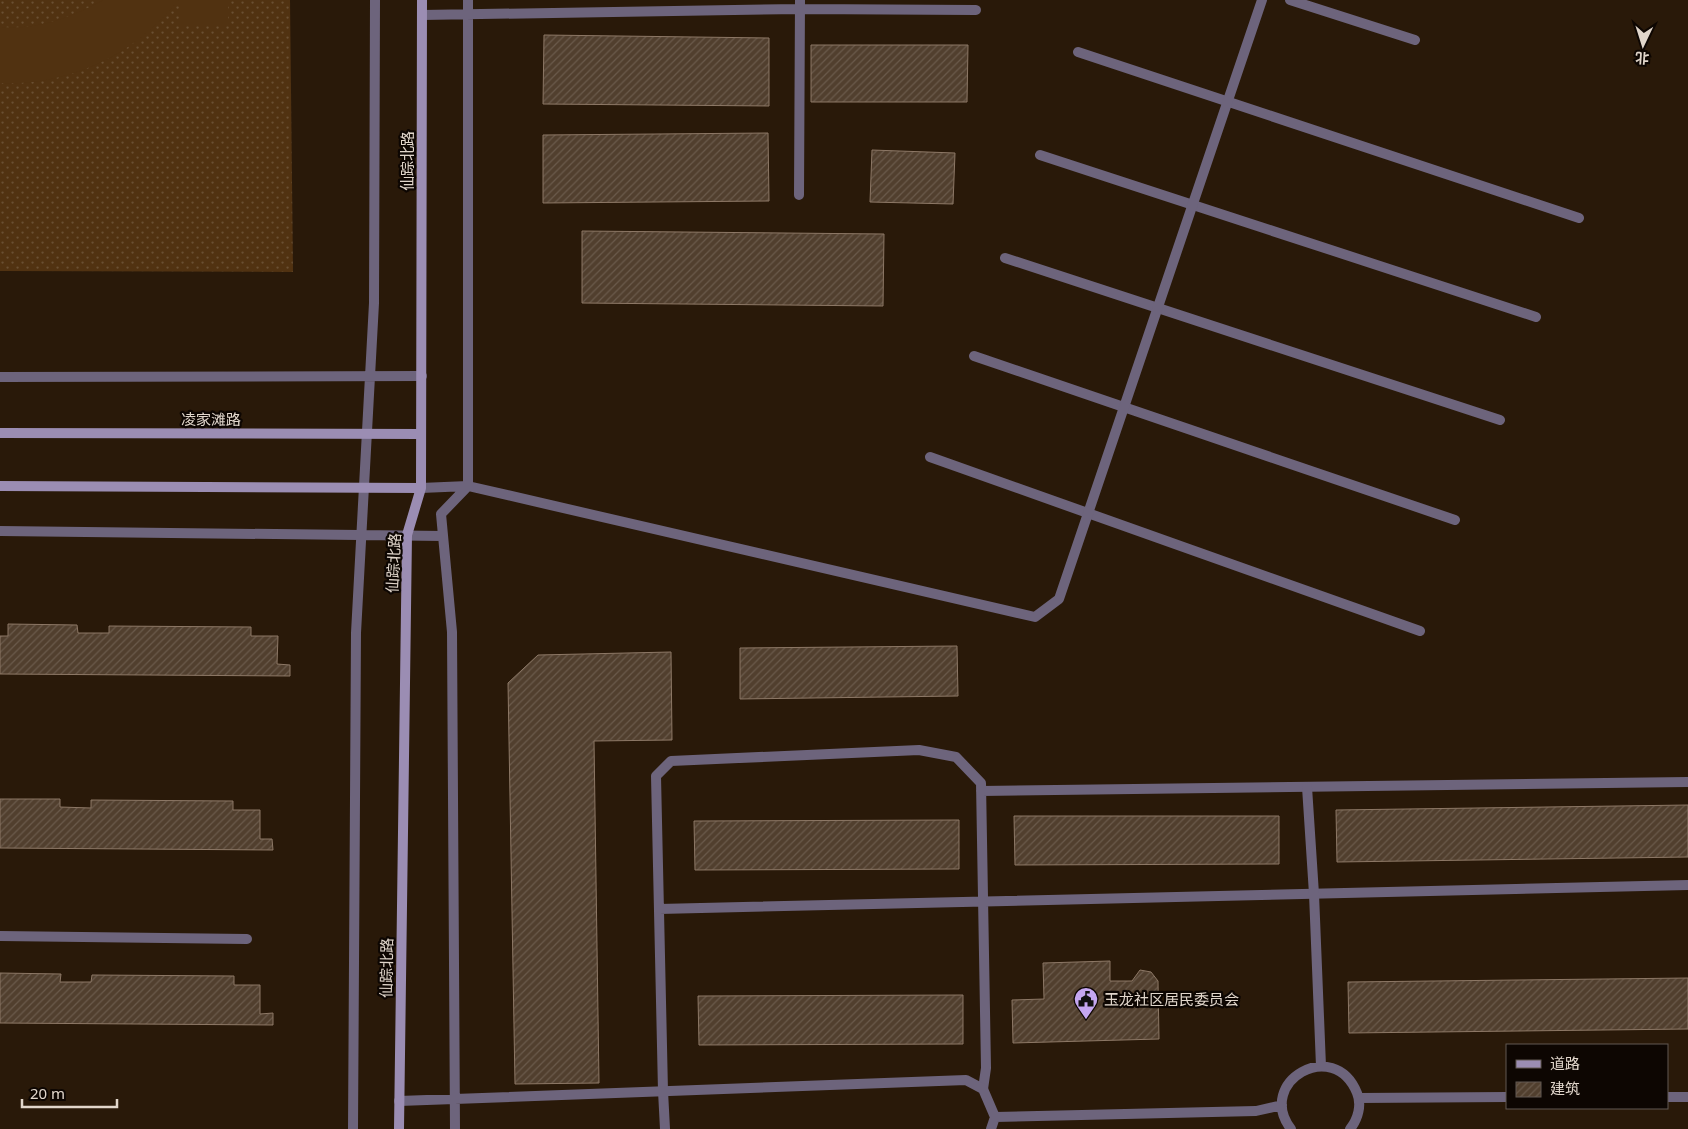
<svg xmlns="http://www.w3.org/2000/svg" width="1688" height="1129" viewBox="0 0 1688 1129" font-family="'Noto Sans','Noto Sans SC',sans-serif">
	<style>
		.grass { fill: url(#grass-dots) }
		.pitch { fill: #513211 }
		.building { fill: url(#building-hatch); stroke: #8d7866 }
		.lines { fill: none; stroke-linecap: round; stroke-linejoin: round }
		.lane { stroke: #6d647c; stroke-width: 10 }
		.street { stroke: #6d647c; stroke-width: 10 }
		.secondary { stroke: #9b8db3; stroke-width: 10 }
		.labels { text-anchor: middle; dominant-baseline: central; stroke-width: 4.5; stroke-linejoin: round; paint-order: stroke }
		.street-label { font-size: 15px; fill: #e1d6cb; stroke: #0d0602 }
		.poi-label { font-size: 15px; fill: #e1d6cb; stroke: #0d0602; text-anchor: start }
	</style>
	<defs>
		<pattern id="grass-dots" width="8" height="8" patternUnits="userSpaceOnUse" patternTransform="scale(1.25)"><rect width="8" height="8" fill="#513211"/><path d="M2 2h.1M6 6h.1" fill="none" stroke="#6a4f32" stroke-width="1.8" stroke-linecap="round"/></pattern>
		<pattern id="building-hatch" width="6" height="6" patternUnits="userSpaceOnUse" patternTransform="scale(1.25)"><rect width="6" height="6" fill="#513f2e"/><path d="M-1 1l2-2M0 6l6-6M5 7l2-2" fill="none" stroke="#6a5a4b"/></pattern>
	</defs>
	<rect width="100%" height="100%" fill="#291909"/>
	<path class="grass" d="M0,0H290L293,272L0,271Z"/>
	<path class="pitch" d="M103,0H179C167,14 154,27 140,38C103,68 48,86 0,83V27C38,30 71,18 103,0Z
		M179,0H228V24H179Z"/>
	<path class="building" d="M544,35L769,38V106L543,104Z
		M811,45H968L967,102H811Z
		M768,133L769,201L543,203V135Z
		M872,150L955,153L953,204L870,202Z
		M582,231L884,234L883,306L582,303Z
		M8,624L77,625L78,633H109V626L251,627V636H278L277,664L290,665V676L0,674V636H8Z
		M957,646L958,696L740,699V648Z
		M671,652L672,740L594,741L599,1083L515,1084L508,683L538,655Z
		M0,799H60V807L91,808V800L233,801V810H260V839H272L273,850L0,848Z
		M1688,805V857L1337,862L1336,810Z
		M1014,816H1279V864L1015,865Z
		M959,820V869L695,870L694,821Z
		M1110,961V981H1132L1140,970L1151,972L1158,981L1159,1039L1013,1043L1012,1000L1044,999L1043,963Z
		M0,973L61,974L60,982H91L92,975L234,976V985H260V1014L273,1013V1025L0,1023Z
		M1688,978V1029L1349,1033L1348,982Z
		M963,995V1044L699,1045L698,996Z"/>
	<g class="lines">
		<path class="lane" d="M1290,0L1415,40
			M1078,52L1579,218
			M1040,155L1536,317
			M1005,258L1500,420
			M974,356L1455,520
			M930,457L1420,631
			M981,791L1688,782
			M659,909L1688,885
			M0,936L247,939
			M665,1129L663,1091L656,776L671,761L919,750L956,757L981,783L986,1068L983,1089"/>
		<path class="street" d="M422,15L800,9L976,10
			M799,195L800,0
			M0,377L422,376
			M421,488L468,486L1035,617L1059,599L1262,0
			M0,531L443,536
			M1307,787L1314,894L1321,1066
			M1667,1097H1688
			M1359,1098L1507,1097
			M399,1101L966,1080L983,1089L995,1117L991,1129
			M995,1117L1256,1111L1282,1105
			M353,1129L356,633L374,303L375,0
			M455,1129L452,632L441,514L468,486V0
			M1291,1129C1255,1082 1334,1036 1357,1093C1362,1105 1358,1119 1350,1129"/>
		<path class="secondary" d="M0,433L421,434
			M0,486L421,488
			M399,1129L407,535L421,488L422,0"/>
	</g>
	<defs>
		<g id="civic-pin" transform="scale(1.25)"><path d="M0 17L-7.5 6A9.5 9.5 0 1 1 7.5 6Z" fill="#c5a7f1" stroke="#0d0602"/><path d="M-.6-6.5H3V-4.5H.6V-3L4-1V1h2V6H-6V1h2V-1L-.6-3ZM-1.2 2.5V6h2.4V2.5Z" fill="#111"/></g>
	</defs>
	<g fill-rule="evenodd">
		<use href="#civic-pin" x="1086" y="999"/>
	</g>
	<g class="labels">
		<g class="street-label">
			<text transform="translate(407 161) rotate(-90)">仙踪北路</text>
			<text x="211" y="419">凌家滩路</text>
			<text transform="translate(393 563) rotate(-87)">仙踪北路</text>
			<text transform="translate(386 968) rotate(-89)">仙踪北路</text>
		</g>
		<g class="poi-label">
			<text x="1104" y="999">玉龙社区居民委员会</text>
		</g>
	</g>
	<rect x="1506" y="1044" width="162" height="65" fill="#0d0602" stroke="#625952"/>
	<rect x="1516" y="1060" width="25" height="8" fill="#9b8db3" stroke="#625952"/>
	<text x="1550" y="1069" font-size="15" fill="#e1d6cb">道路</text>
	<rect x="1516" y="1082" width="25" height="15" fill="url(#building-hatch)" stroke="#625952"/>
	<text x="1550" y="1094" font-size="15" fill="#e1d6cb">建筑</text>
	<g transform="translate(1643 45) rotate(184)" stroke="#0d0602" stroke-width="4" paint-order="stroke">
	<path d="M0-4L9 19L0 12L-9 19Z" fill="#e1d6cb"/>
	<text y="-8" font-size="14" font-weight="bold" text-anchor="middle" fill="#e1d6cb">北</text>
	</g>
	<path d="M22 1099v8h95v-8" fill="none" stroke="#e1d6cb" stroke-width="2.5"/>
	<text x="30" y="1099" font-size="15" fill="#e1d6cb" stroke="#0d0602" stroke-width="4" paint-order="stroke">20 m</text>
</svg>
